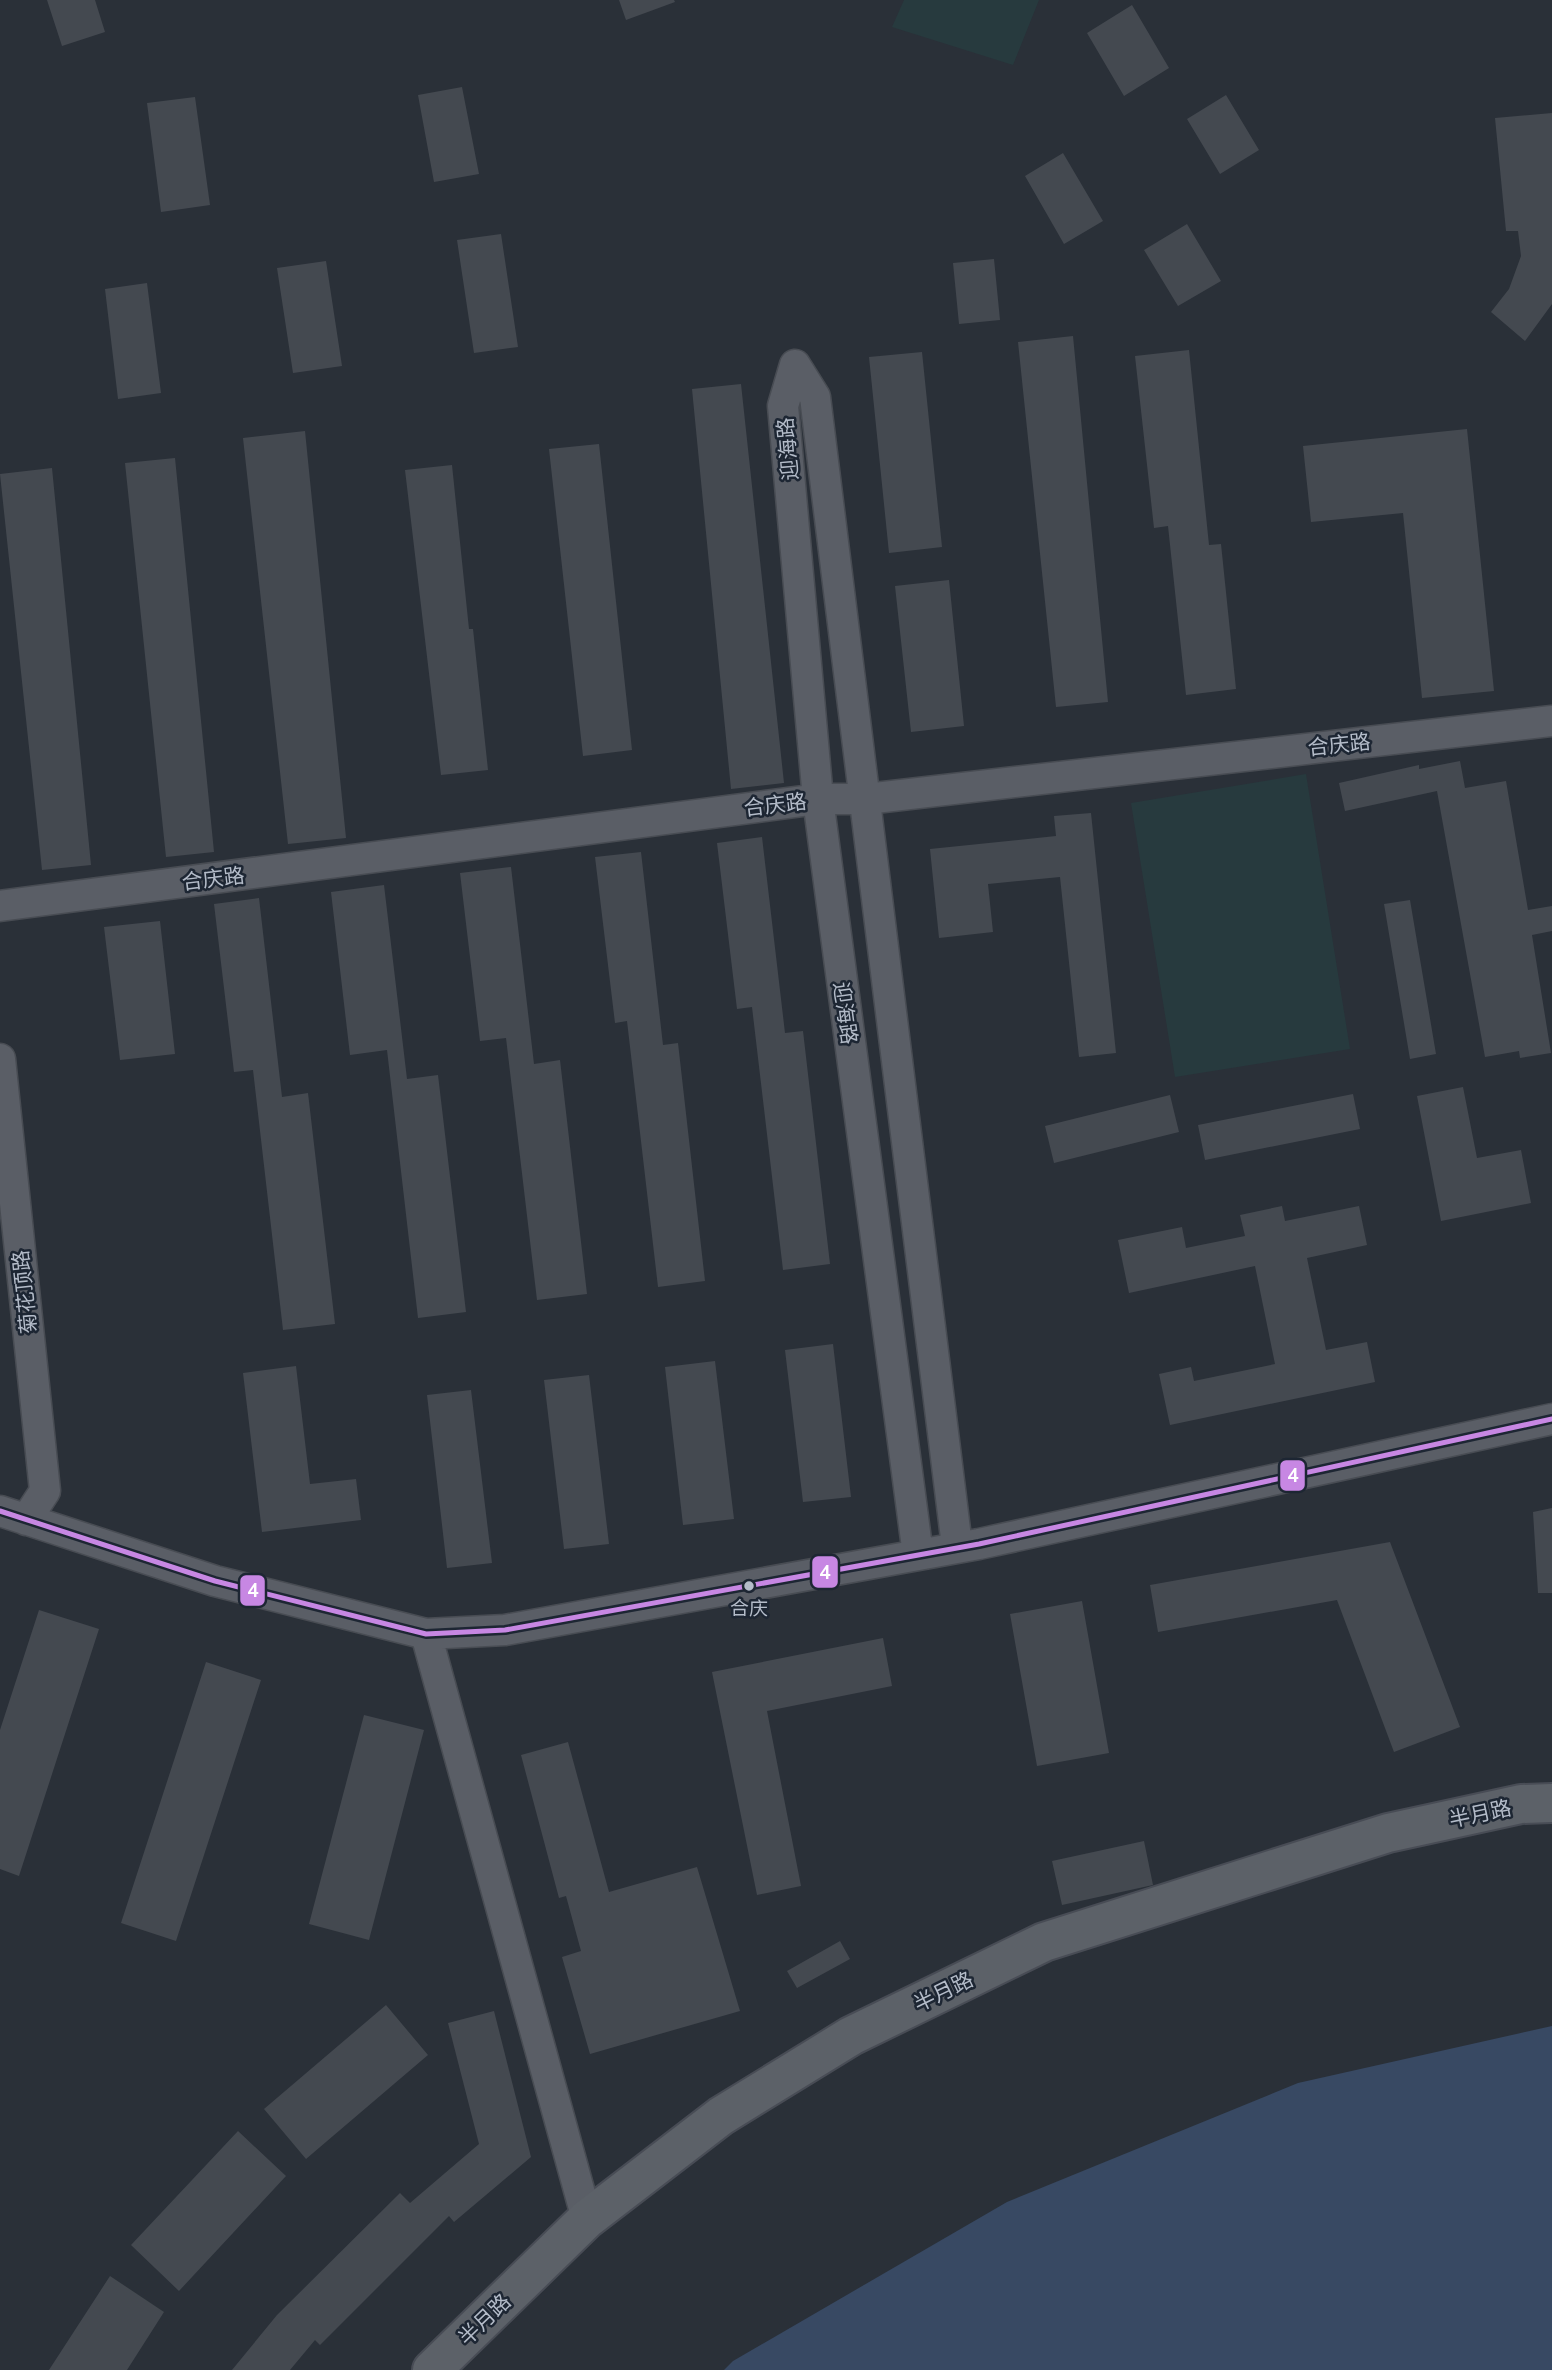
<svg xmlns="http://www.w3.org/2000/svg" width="1552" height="2370" viewBox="0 0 1552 2370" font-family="Mulish,'Noto Sans SC',sans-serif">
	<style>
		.green { fill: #273a3e }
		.water { fill: #384963 }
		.building { fill: #444950 }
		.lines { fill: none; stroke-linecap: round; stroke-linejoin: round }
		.minor-casing { stroke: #484c53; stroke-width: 33 }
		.major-casing { stroke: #484c55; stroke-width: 42 }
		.minor { stroke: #5a5e66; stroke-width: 30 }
		.major { stroke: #5c6168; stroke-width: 38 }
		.bus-1-casing { stroke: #1d2633; stroke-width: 10 }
		.bus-1 { stroke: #c787e3; stroke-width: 5 }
		.bus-dot { fill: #b4bcc9; stroke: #1d2633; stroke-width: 2.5 }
		.labels { text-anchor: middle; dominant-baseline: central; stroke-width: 5; stroke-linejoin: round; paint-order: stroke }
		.bus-label { font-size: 19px; fill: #b4bcc9; stroke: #1d2633 }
		.street-label { font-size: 21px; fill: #b4bcc9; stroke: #1d2633 }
		.line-badge { stroke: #1d2633; stroke-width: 2.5 }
		.badge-label { font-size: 19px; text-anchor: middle; font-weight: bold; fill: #fff }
	</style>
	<rect width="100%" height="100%" fill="#2a3038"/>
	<path class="green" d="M904,0H1039L1013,65L892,27Z
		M1306,774L1350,1049L1175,1077L1131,803Z"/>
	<path class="water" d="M1552,2026V2370H724L733,2361L1007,2202L1298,2083Z"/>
	<path class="building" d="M47,0H95L105,32L62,46Z
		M619,0H674L675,2L626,20Z
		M1132,5L1169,68L1124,96L1087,33Z
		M462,87L479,174L434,182L418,95Z
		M1226,95L1259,150L1220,174L1187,119Z
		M195,97L210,205L161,212L147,103Z
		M1552,113V304L1525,341L1491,312L1509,289L1521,256L1518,231H1506L1495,118Z
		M1063,153L1103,221L1064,244L1025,176Z
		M1187,224L1221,281L1178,306L1144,250Z
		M501,234L518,347L474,353L457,240Z
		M994,259L1000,320L959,324L953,263Z
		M326,261L342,366L293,373L277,268Z
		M147,283L161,393L118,399L105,289Z
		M1073,336L1108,702L1056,707L1018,342Z
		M1189,350L1209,545L1221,544L1236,689L1186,695L1168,526L1154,528L1135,356Z
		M922,352L942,547L889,553L869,357Z
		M741,384L784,783L731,789L692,389Z
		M1467,429L1494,691L1422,698L1403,513L1311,522L1303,446Z
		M305,431L346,838L288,844L243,438Z
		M599,444L632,750L583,756L549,449Z
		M175,458L214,852L166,857L125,463Z
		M452,465L469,629H473L488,770L441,775L405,470Z
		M52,468L91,865L42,870L0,474Z
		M949,580L964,726L911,732L895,586Z
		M1460,761L1465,788L1506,781L1528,910L1552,906V931L1532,935L1551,1053L1520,1058L1519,1051L1485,1057L1437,791L1345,811L1339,783L1419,765V769Z
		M1091,813L1116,1053L1079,1057L1060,877L988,884L993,932L939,938L930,849L1056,836L1054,816Z
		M762,837L785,1033L803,1031L830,1264L783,1270L752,1007L737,1009L717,843Z
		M641,852L663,1045L678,1043L705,1281L658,1287L627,1021L615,1023L595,857Z
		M511,867L534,1064L560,1060L587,1294L537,1300L506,1038L480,1041L460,873Z
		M384,885L407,1079L438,1075L466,1312L418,1318L387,1050L350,1055L331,892Z
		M259,898L282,1097L308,1093L335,1324L283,1330L253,1070L234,1072L214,904Z
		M1410,900L1436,1054L1410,1059L1384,904Z
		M160,921L175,1054L120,1060L104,927Z
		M1463,1087L1477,1158L1521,1150L1531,1203L1441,1221L1417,1096Z
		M1353,1094L1360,1129L1205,1160L1198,1125Z
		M1170,1095L1179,1132L1054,1163L1045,1126Z
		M1282,1206L1285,1221L1359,1206L1367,1245L1307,1258L1326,1350L1367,1342L1375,1382L1170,1425L1159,1374L1191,1367L1194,1381L1275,1364L1255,1266L1129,1293L1118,1240L1182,1227L1186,1248L1245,1236L1240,1215Z
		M833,1344L851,1497L803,1502L785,1350Z
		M715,1361L734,1519L683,1525L665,1367Z
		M296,1366L310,1484L356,1479L361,1520L262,1532L243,1373Z
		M589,1375L609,1544L564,1549L544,1380Z
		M471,1390L492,1563L447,1568L427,1395Z
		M1552,1508V1593H1538L1533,1512Z
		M1390,1542L1460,1727L1394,1752L1337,1600L1158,1632L1150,1585Z
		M1082,1601L1109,1753L1037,1766L1010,1614Z
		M39,1610L99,1629L19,1876L0,1869V1730Z
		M883,1638L892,1686L767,1711L801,1886L757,1895L712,1672Z
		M206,1662L261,1680L176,1941L121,1923Z
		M364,1715L424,1730L369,1940L309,1924Z
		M568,1742L609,1892L697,1867L740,2011L590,2054L562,1957L581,1951L566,1896L559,1898L521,1755Z
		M1144,1841L1153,1885L1062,1905L1052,1861Z
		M840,1941L850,1959L797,1988L787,1971Z
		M386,2005L428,2055L306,2159L264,2109Z
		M494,2011L531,2157L454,2222L449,2216L320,2345L315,2340L290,2370H232L277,2315L400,2193L410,2203L479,2144L448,2023Z
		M238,2131L286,2176L179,2291L131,2245Z
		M110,2276L164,2312L127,2370H49Z"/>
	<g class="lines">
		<g class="minor-casing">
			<path id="minor" d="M795,365L783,406L818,799L918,1555
				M795,365L815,397L957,1546
				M0,906L818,799H866L1552,721
				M0,1059L45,1491L26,1520
				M0,1511L215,1581L426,1634L505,1630L979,1544L1552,1419
				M426,1634L587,2219"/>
		</g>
		<g class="major-casing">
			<path id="major" d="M432,2370L587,2219L721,2116L851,2036L1044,1942L1388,1833L1521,1804L1552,1803"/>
		</g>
		<use href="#minor" class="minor"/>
		<use href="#major" class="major"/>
		<g class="bus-1-casing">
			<path id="bus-1" d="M0,1511L215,1581L426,1634L505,1630L979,1544L1552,1419"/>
		</g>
		<use href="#bus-1" class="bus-1"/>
	</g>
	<circle class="bus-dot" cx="749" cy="1586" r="6"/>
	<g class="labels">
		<g class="bus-label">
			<text x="749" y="1608">合庆</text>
		</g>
		<g class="street-label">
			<text transform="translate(787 449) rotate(-95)">迎海路</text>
			<text transform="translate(1339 744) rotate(-6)">合庆路</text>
			<text transform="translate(775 804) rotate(-7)">合庆路</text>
			<text transform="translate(213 878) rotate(-7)">合庆路</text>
			<text transform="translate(846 1013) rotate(82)">迎海路</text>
			<text transform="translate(24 1292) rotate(-96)">菊花顶路</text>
			<text transform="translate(1480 1813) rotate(-12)">半月路</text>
			<text transform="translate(943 1991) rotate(-26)">半月路</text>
			<text transform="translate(484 2319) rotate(-44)">半月路</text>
		</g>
	</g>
	<g class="line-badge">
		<rect x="1279" y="1459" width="27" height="33" rx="7" fill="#c787e3"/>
		<rect x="811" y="1555" width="28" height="34" rx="7" fill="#c787e3"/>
		<rect x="239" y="1574" width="27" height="33" rx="7" fill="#c787e3"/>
	</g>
	<g class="badge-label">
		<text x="1293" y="1482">4</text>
		<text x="825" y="1579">4</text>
		<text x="253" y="1597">4</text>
	</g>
</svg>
